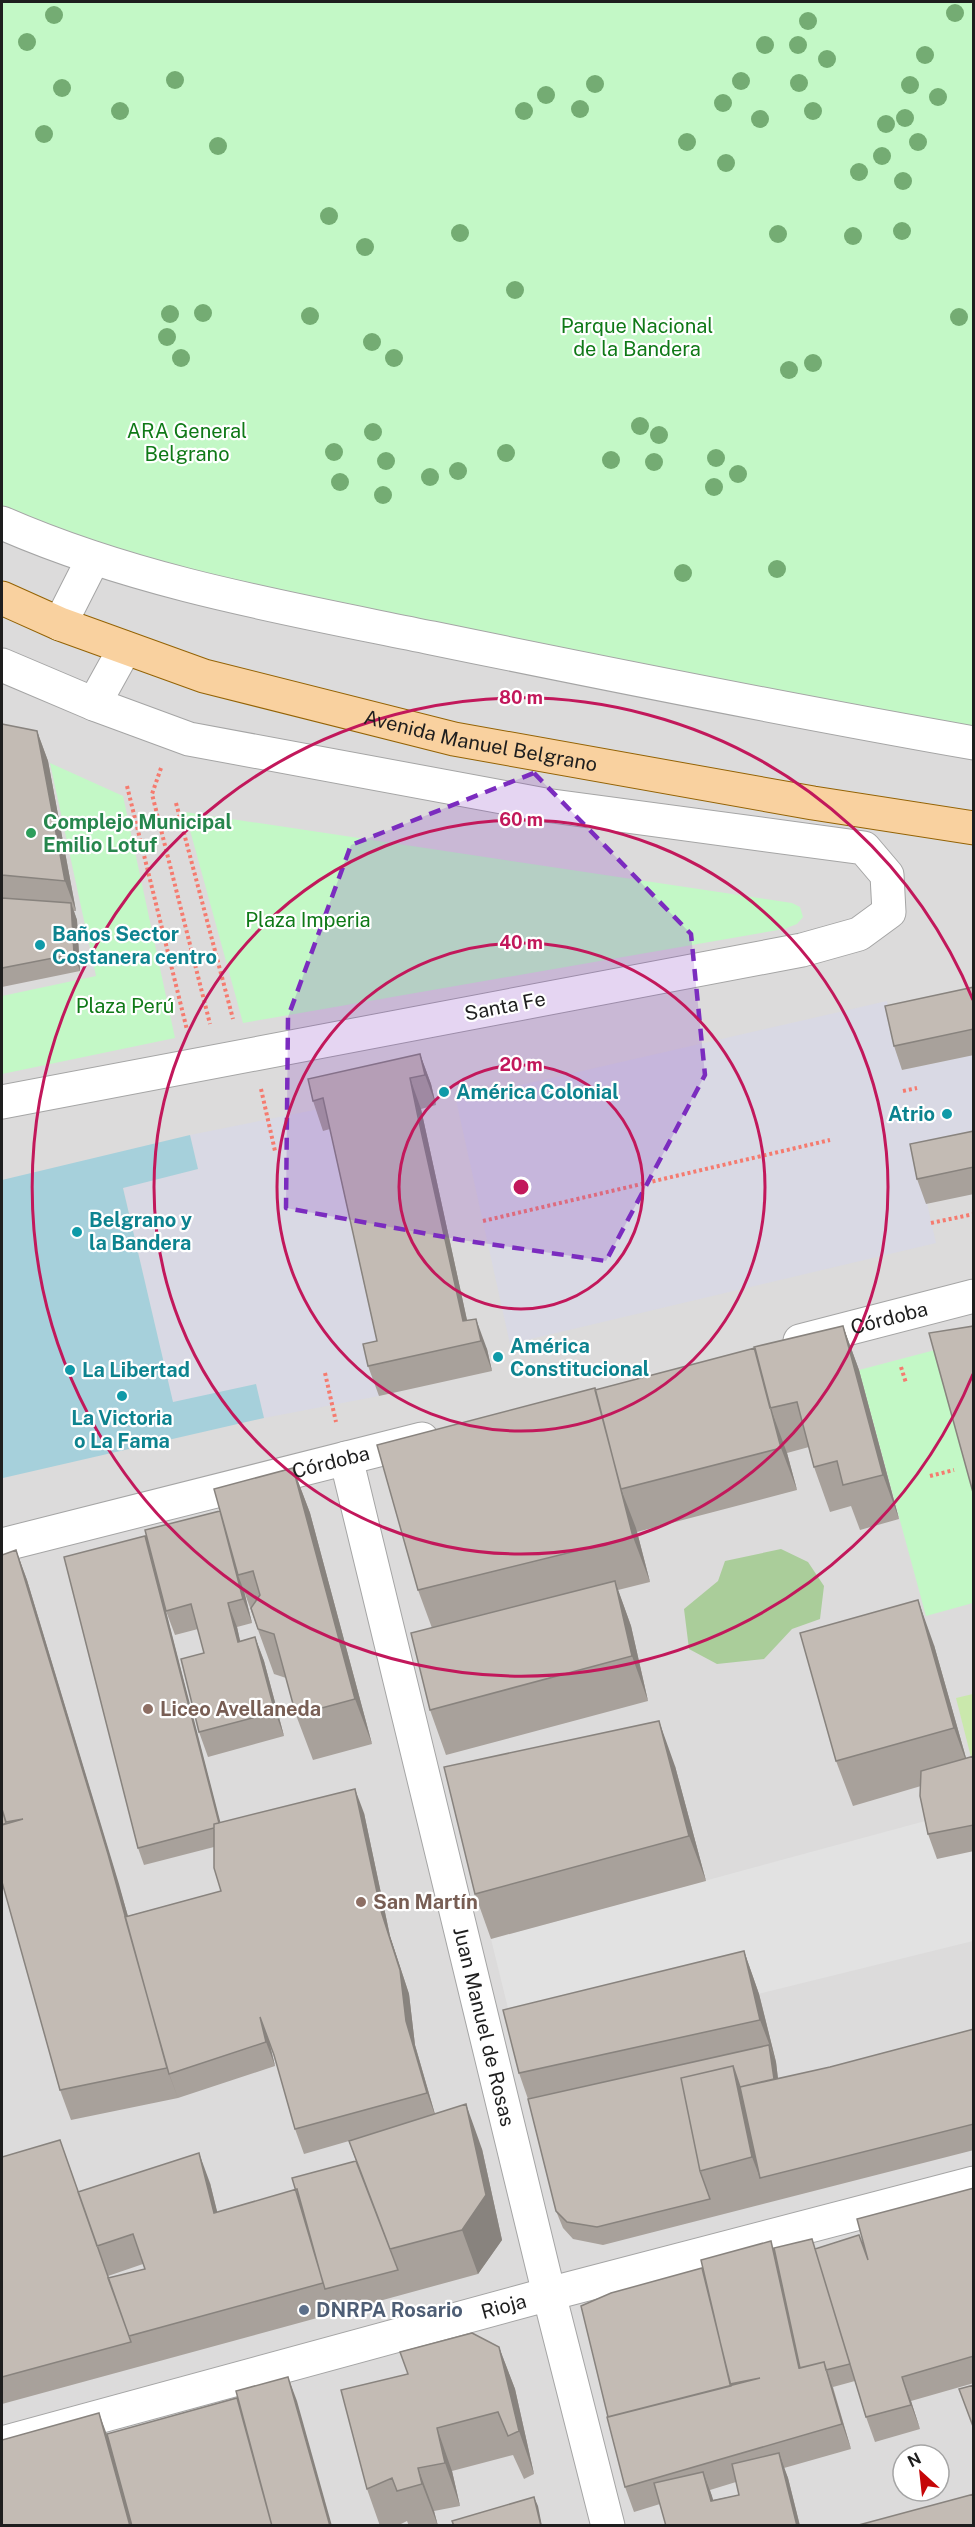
<svg xmlns="http://www.w3.org/2000/svg" width="975" height="2527" viewBox="0 0 975 2527" font-family="'Public Sans',sans-serif">
	<style>
		.residential { fill: #dcdbdb; fill-rule: evenodd }
		.grass { fill: #cae8ac }
		.forest { fill: #aacd9a }
		.park { fill: #c3f8c6 }
		.parking { fill: #e2e2e2 }
		.plaza { fill: #d9d9e4 }
		.water { fill: #a6d0db }
		.lines { fill: none; stroke-linecap: round; stroke-linejoin: round }
		.street-casing { stroke: #a5a5a5; stroke-width: 35 }
		.primary-casing { stroke: #946305; stroke-width: 35 }
		.path { stroke: #f57b6f; stroke-width: 4; stroke-dasharray: 3 3; stroke-linecap: butt }
		.street { stroke: #fff; stroke-width: 33 }
		.primary { stroke: #f9d19f; stroke-width: 33 }
		.tree { fill: #74ac73 }
		.wall { fill: #a8a19b; fill-rule: evenodd }
		.shaded-wall { fill: #88837e }
		.building { fill: #c3bbb4; stroke: #88837e; stroke-width: 1.5 }
		.marked { fill: #7b2cbf; fill-opacity: 0.2; stroke: #7b2cbf; stroke-width: 4.5; stroke-dasharray: 12 8; stroke-linejoin: round }
		.ring { fill: none; stroke: #c2185b; stroke-width: 3 }
		.leisure-dot { fill: #2e9e5b; stroke: #fff; stroke-width: 2 }
		.culture-dot { fill: #0f9aa8; stroke: #fff; stroke-width: 2 }
		.education-dot { fill: #8d6e63; stroke: #fff; stroke-width: 2 }
		.service-dot { fill: #5c6f8a; stroke: #fff; stroke-width: 2 }
		.labels { text-anchor: middle; dominant-baseline: central; stroke-width: 4.5; stroke-linejoin: round; paint-order: stroke }
		.park-label { font-size: 20px; fill: #0f7917; stroke: #fff }
		.street-label { font-size: 20px; fill: #1e1e1e; stroke: #fff }
		.leisure-label { font-size: 20px; font-weight: bold; fill: #27864d; stroke: #fff; text-anchor: start }
		.culture-label { font-size: 20px; font-weight: bold; fill: #0d838f; stroke: #fff; text-anchor: start }
		.education-label { font-size: 20px; font-weight: bold; fill: #785e54; stroke: #fff; text-anchor: start }
		.service-label { font-size: 20px; font-weight: bold; fill: #4e5e75; stroke: #fff; text-anchor: start }
		.centre { fill: #c2185b; stroke: #fff; stroke-width: 3 }
		.ring-label { font-size: 18px; text-anchor: middle; font-weight: bold; fill: #c2185b; stroke: #fff; stroke-width: 4.5; stroke-linejoin: round; paint-order: stroke }
	</style>
	<rect width="100%" height="100%" fill="#efebe4"/>
	<path class="residential" d="M2,2H973V2525L2,2526ZM903,2455H939V2491H903Z"/>
	<path class="grass" d="M973,1694V1765L956,1698Z"/>
	<path class="forest" d="M781,1549L808,1562L824,1586L820,1619L792,1629L764,1659L717,1664L689,1649L684,1609L718,1581L725,1561Z"/>
	<path class="park" d="M2,2H973V743L206,592L2,523Z
		M50,763L123,796L175,1038L2,1074V996L96,976Z
		M185,812L792,903L800,907L803,917L797,924L784,929L243,1023Z
		M935,1350L973,1489V1603L926,1616L859,1370Z"/>
	<path class="parking" d="M929,1820L973,1851V1941L519,2053L491,1939Z"/>
	<path class="plaza" d="M887,1001L902,1070L973,1055V1157L919,1168L936,1243L510,1344L456,1100Z
		M319,1109L334,1128L385,1356L374,1374L379,1396L264,1418L256,1384L173,1403L123,1187L198,1169L190,1135Z"/>
	<path class="water" d="M190,1135L198,1169L123,1188L173,1402L256,1384L264,1418L3,1478L2,1180Z"/>
	<g class="lines">
		<g class="street-casing">
			<g id="street">
				<path d="M2,523C139,583 286,608 432,638C612,675 792,711 974,743"/>
				<path d="M60,624L93,559"/>
				<path d="M2,665L94,704L189,739L545,805L864,848L887,875L889,912L859,934L802,950L2,1102"/>
				<path d="M94,704L125,648"/>
				<path id="s1" d="M800,1341L974,1296"/>
				<path id="s2" d="M346,1458L549,2294L608,2526"/>
				<path id="s3" d="M2,1545L422,1439"/>
				<path id="s4" d="M2,2443L549,2294L974,2183"/>
			</g>
		</g>
		<g class="primary-casing">
			<g id="primary">
				<path id="s5" d="M2,598L60,624L204,676L454,739L813,803L974,828"/>
			</g>
		</g>
		<path class="path" d="M161,768L152,794L210,1024
			M127,786L187,1030
			M176,803L233,1019
			M261,1089L275,1151
			M903,1091L917,1088
			M483,1221L830,1140
			M931,1223L974,1214
			M901,1367L906,1383
			M325,1373L336,1422
			M930,1476L954,1470"/>
		<use href="#street" class="street"/>
		<use href="#primary" class="primary"/>
	</g>
	<g class="tree">
		<circle cx="955" cy="13" r="9"/>
		<circle cx="54" cy="15" r="9"/>
		<circle cx="808" cy="21" r="9"/>
		<circle cx="27" cy="42" r="9"/>
		<circle cx="765" cy="45" r="9"/>
		<circle cx="798" cy="45" r="9"/>
		<circle cx="925" cy="55" r="9"/>
		<circle cx="827" cy="59" r="9"/>
		<circle cx="175" cy="80" r="9"/>
		<circle cx="741" cy="81" r="9"/>
		<circle cx="799" cy="83" r="9"/>
		<circle cx="595" cy="84" r="9"/>
		<circle cx="910" cy="85" r="9"/>
		<circle cx="62" cy="88" r="9"/>
		<circle cx="546" cy="95" r="9"/>
		<circle cx="938" cy="97" r="9"/>
		<circle cx="723" cy="103" r="9"/>
		<circle cx="580" cy="109" r="9"/>
		<circle cx="120" cy="111" r="9"/>
		<circle cx="524" cy="111" r="9"/>
		<circle cx="813" cy="111" r="9"/>
		<circle cx="905" cy="118" r="9"/>
		<circle cx="760" cy="119" r="9"/>
		<circle cx="886" cy="124" r="9"/>
		<circle cx="44" cy="134" r="9"/>
		<circle cx="687" cy="142" r="9"/>
		<circle cx="918" cy="142" r="9"/>
		<circle cx="218" cy="146" r="9"/>
		<circle cx="882" cy="156" r="9"/>
		<circle cx="726" cy="163" r="9"/>
		<circle cx="859" cy="172" r="9"/>
		<circle cx="903" cy="181" r="9"/>
		<circle cx="329" cy="216" r="9"/>
		<circle cx="902" cy="231" r="9"/>
		<circle cx="460" cy="233" r="9"/>
		<circle cx="778" cy="234" r="9"/>
		<circle cx="853" cy="236" r="9"/>
		<circle cx="365" cy="247" r="9"/>
		<circle cx="515" cy="290" r="9"/>
		<circle cx="203" cy="313" r="9"/>
		<circle cx="170" cy="314" r="9"/>
		<circle cx="310" cy="316" r="9"/>
		<circle cx="959" cy="317" r="9"/>
		<circle cx="167" cy="337" r="9"/>
		<circle cx="372" cy="342" r="9"/>
		<circle cx="181" cy="358" r="9"/>
		<circle cx="394" cy="358" r="9"/>
		<circle cx="813" cy="363" r="9"/>
		<circle cx="789" cy="370" r="9"/>
		<circle cx="640" cy="426" r="9"/>
		<circle cx="373" cy="432" r="9"/>
		<circle cx="659" cy="435" r="9"/>
		<circle cx="334" cy="452" r="9"/>
		<circle cx="506" cy="453" r="9"/>
		<circle cx="716" cy="458" r="9"/>
		<circle cx="611" cy="460" r="9"/>
		<circle cx="386" cy="461" r="9"/>
		<circle cx="654" cy="462" r="9"/>
		<circle cx="458" cy="471" r="9"/>
		<circle cx="738" cy="474" r="9"/>
		<circle cx="430" cy="477" r="9"/>
		<circle cx="340" cy="482" r="9"/>
		<circle cx="714" cy="487" r="9"/>
		<circle cx="383" cy="495" r="9"/>
		<circle cx="777" cy="569" r="9"/>
		<circle cx="683" cy="573" r="9"/>
	</g>
	<path class="wall" d="M2,724L37,731L48,761L76,911H74L77,920L80,971L2,987Z
		M974,987V1055L902,1070L894,1046Z
		M420,1054L431,1084L436,1105L421,1109L467,1320L487,1349L492,1371L379,1396L368,1366L377,1341L330,1129L323,1131L313,1101Z
		M974,1131V1194L926,1204L917,1179Z
		M843,1326L859,1370L899,1519L860,1530L851,1506L830,1512L814,1467L809,1447L787,1453L797,1490L637,1532L636,1528L650,1582L618,1590L631,1626L648,1701L446,1755L430,1710L432,1628L418,1590L595,1390Z
		M293,1468L310,1513L372,1744L313,1760L296,1715L286,1678L274,1674L244,1591L252,1623L237,1627L240,1641L255,1637L264,1661L284,1736L208,1757L199,1732L204,1653L198,1629L175,1635L166,1611L156,1573L220,1823L364,1813L390,1936L409,1994L415,2045L435,2114L482,2149L502,2240L478,2274L2,2404V2157L78,2192L210,2183L217,2212L296,2190L356,2161L349,2141L304,2154L295,2129L275,2058L269,2041L275,2066L178,2098L71,2120L60,2090L2,1882L16,1550L27,1580L128,1916L221,1891L214,1847L144,1865L138,1848L151,1552ZM143,2264L145,2269L109,2278L108,2276Z
		M934,1645L966,1758L974,1756V1851L937,1859L928,1834L921,1786L853,1806L836,1761Z
		M675,1766L706,1881L491,1939L475,1894Z
		M744,1951L759,1994L776,2062L778,2079L830,2067L974,2029V2150L603,2245L573,2239L563,2228L556,2211L528,2099L519,2073Z
		M974,2188V2383L911,2401L920,2429L875,2442L866,2417L855,2381L833,2387L851,2449L784,2468L788,2478L800,2526H666L660,2504L634,2512L625,2487L774,2248H816L867,2256ZM736,2482L739,2495L713,2500L710,2490Z
		M499,2347L515,2389L534,2474L524,2479L513,2455L452,2471L460,2506L434,2511L438,2526H409L407,2521L397,2526H380L367,2489L408,2374Z"/>
	<path class="shaded-wall" d="M37,731L48,761L76,911L65,881Z
		M71,903L77,920L80,971L74,954Z
		M420,1054L431,1084L436,1105L425,1075Z
		M410,1078L421,1109L472,1343L463,1321Z
		M476,1319L487,1349L492,1371L481,1341Z
		M843,1326L859,1370L899,1519L883,1475Z
		M595,1388L621,1489L636,1528L650,1582L633,1537Z
		M772,1412L787,1453L797,1490L781,1448Z
		M293,1468L310,1513L372,1744L355,1699Z
		M220,1511L238,1575L244,1591L252,1623L243,1599Z
		M145,1536L151,1553L226,1844L219,1826Z
		M16,1550L27,1580L119,1884L171,2073L169,2074L178,2098L167,2068Z
		M615,1581L631,1626L648,1701L632,1656Z
		M918,1600L934,1645L970,1772L954,1728Z
		M228,1603L237,1627L246,1667L238,1642Z
		M255,1637L264,1661L284,1736L275,1712Z
		M659,1721L675,1766L706,1881L689,1836Z
		M355,1789L364,1813L390,1936L409,1994L415,2045L436,2118L427,2093L406,2021L381,1911Z
		M744,1951L759,1994L776,2062L760,2020Z
		M260,2017L269,2041L275,2066L266,2042Z
		M769,2045L776,2062L781,2104L775,2086Z
		M733,2066L749,2111L760,2178L752,2157Z
		M466,2104L482,2149L502,2240L478,2274L462,2230Z
		M199,2153L210,2183L225,2243L214,2213Z
		M499,2347L515,2389L534,2474L519,2431Z
		M824,2362L832,2386L851,2449L842,2424Z
		M288,2377L297,2401L332,2526H330Z
		M902,2377L911,2401L920,2429L911,2405Z
		M99,2413L113,2451L134,2526H130Z
		M437,2428L452,2471L460,2506L445,2463Z
		M779,2453L788,2478L800,2526H797Z
		M418,2468L434,2511L438,2526L422,2484Z
		M703,2472L712,2496L720,2525L711,2501Z
		M534,2497L538,2506L542,2526H541Z"/>
	<path class="building" d="M2,724L37,731L65,881L2,875Z
		M2,898L71,903L74,954L2,968Z
		M974,987V1029L894,1046L885,1006Z
		M420,1054L425,1075L410,1078L418,1117L463,1321L476,1319L481,1341L368,1366L363,1344L377,1341L323,1098L313,1101L308,1079Z
		M974,1131V1167L917,1179L910,1144Z
		M843,1326L883,1475L843,1485L837,1461L814,1467L797,1402L770,1408L754,1347Z
		M974,1326V1496L929,1333Z
		M755,1348L781,1448L621,1489L595,1390Z
		M595,1388L633,1537L418,1590L377,1445Z
		M293,1468L355,1699L296,1715L274,1634L258,1629L251,1608L260,1595L253,1571L238,1575L214,1489Z
		M220,1511L243,1599L228,1603L238,1642L255,1637L275,1712L199,1732L181,1659L204,1653L191,1604L166,1611L145,1530Z
		M145,1536L219,1823L214,1824V1828L138,1848L64,1557Z
		M16,1550L108,1854L167,2068L60,2090L2,1882V1825L23,1819L6,1822L2,1809V1555Z
		M615,1581L632,1656L430,1710L411,1633Z
		M918,1600L954,1728L836,1761L800,1633Z
		M659,1721L689,1836L475,1894L444,1767Z
		M974,1756V1825L928,1834L920,1796L921,1771Z
		M355,1789L381,1911L400,1970L406,2021L427,2093L295,2129L274,2055L260,2017L266,2042L169,2074L125,1917L221,1891L214,1868V1824Z
		M2,1809L6,1823L2,1825Z
		M744,1951L760,2020L519,2073L503,2010Z
		M974,2029V2124L760,2178L740,2087L830,2067Z
		M769,2045L774,2079L740,2087L733,2066L681,2078L700,2171L710,2199L597,2227L567,2222L556,2211L528,2099Z
		M733,2066L752,2157L700,2171L681,2078Z
		M466,2104L486,2195L462,2230L390,2249L349,2141Z
		M60,2140L131,2342L2,2377V2157Z
		M199,2153L214,2213L297,2189L323,2283L129,2336L108,2278L145,2269L133,2234L97,2246L78,2192Z
		M356,2161L398,2270L325,2289L292,2178Z
		M974,2188V2356L902,2377L911,2405L866,2417L815,2249L859,2235L868,2260L857,2219Z
		M812,2239L850,2364L826,2370L824,2362L800,2368L774,2248Z
		M771,2241L799,2368L824,2362L842,2424L625,2487L607,2417L760,2378L730,2384L701,2260Z
		M702,2268L731,2386L608,2417L581,2306L611,2293Z
		M472,2333L499,2347L519,2431L508,2436L498,2412L437,2428L445,2463L418,2468L422,2484L397,2491L392,2478L367,2489L341,2390L408,2374L400,2352Z
		M288,2377L330,2526H272L236,2391Z
		M974,2385V2429L959,2389Z
		M237,2398L272,2526H132L107,2434Z
		M99,2413L130,2526H2V2440Z
		M779,2453L797,2526H666L654,2483L703,2472L711,2501L739,2495L732,2464Z
		M974,2494V2526H855Z
		M534,2497L541,2526H454L452,2521Z"/>
	<path class="marked" d="M534,773L691,934L705,1075L606,1261L461,1240L286,1208L288,1017L351,845Z"/>
	<g class="ring">
		<circle cx="521" cy="1187" r="122"/>
		<circle cx="521" cy="1187" r="244"/>
		<circle cx="521" cy="1187" r="367"/>
		<path d="M973 1374A489 489 0 1 1 973 1000"/>
	</g>
	<circle class="leisure-dot" cx="31" cy="833" r="6"/>
	<g class="culture-dot">
		<circle cx="40" cy="945" r="6"/>
		<circle cx="444" cy="1092" r="6"/>
		<circle cx="947" cy="1114" r="6"/>
		<circle cx="77" cy="1232" r="6"/>
		<circle cx="498" cy="1357" r="6"/>
		<circle cx="70" cy="1370" r="6"/>
		<circle cx="122" cy="1396" r="6"/>
	</g>
	<g class="education-dot">
		<circle cx="148" cy="1709" r="6"/>
		<circle cx="361" cy="1902" r="6"/>
	</g>
	<circle class="service-dot" cx="304" cy="2310" r="6"/>
	<g class="labels">
		<g class="park-label">
			<text x="637" y="326">Parque Nacional<tspan x="637" dy="23">de la Bandera</tspan></text>
			<text x="187" y="431">ARA General<tspan x="187" dy="23">Belgrano</tspan></text>
			<text x="308" y="920">Plaza Imperia</text>
			<text x="125" y="1006">Plaza Perú</text>
		</g>
		<g class="street-label">
			<text stroke="none"><textPath href="#s5" startOffset="501">Avenida Manuel Belgrano</textPath></text>
			<text transform="translate(505 1006) rotate(-11)">Santa Fe</text>
			<text stroke="none"><textPath href="#s1" startOffset="92">Córdoba</textPath></text>
			<text stroke="none"><textPath href="#s3" startOffset="339">Córdoba</textPath></text>
			<text stroke="none"><textPath href="#s2" startOffset="585">Juan Manuel de Rosas</textPath></text>
			<text stroke="none"><textPath href="#s4" startOffset="520">Rioja</textPath></text>
		</g>
		<g class="leisure-label">
			<text x="43" y="822">Complejo Municipal<tspan x="43" dy="23">Emilio Lotuf</tspan></text>
		</g>
		<g class="culture-label">
			<text x="52" y="934">Baños Sector<tspan x="52" dy="23">Costanera centro</tspan></text>
			<text x="456" y="1092">América Colonial</text>
			<text x="935" y="1114" text-anchor="end">Atrio</text>
			<text x="89" y="1220">Belgrano y<tspan x="89" dy="23">la Bandera</tspan></text>
			<text x="510" y="1346">América<tspan x="510" dy="23">Constitucional</tspan></text>
			<text x="82" y="1370">La Libertad</text>
			<text x="122" y="1418" text-anchor="middle">La Victoria<tspan x="122" dy="23">o La Fama</tspan></text>
		</g>
		<g class="education-label">
			<text x="160" y="1709">Liceo Avellaneda</text>
			<text x="373" y="1902">San Martín</text>
		</g>
		<g class="service-label">
			<text x="316" y="2310">DNRPA Rosario</text>
		</g>
	</g>
	<circle cx="521" cy="1187" r="9" class="centre"/>
	<g class="ring-label">
		<text x="521" y="704">80 m</text>
		<text x="521" y="826">60 m</text>
		<text x="521" y="949">40 m</text>
		<text x="521" y="1071">20 m</text>
	</g>
	<rect width="975" height="2527" fill="none" stroke="#1e1e1e" stroke-width="6"/>
	<g transform="translate(921 2473) rotate(333)"><circle r="28" fill="#ffffff" stroke="#a5a5a5" stroke-width="1.5"/>
	<path d="M0-4.5L10 22L0 15L-10 22Z" fill="#c60608"/>
	<text y="-9" font-size="16" font-weight="bold" text-anchor="middle" fill="#1e1e1e">N</text>
	</g>
</svg>
